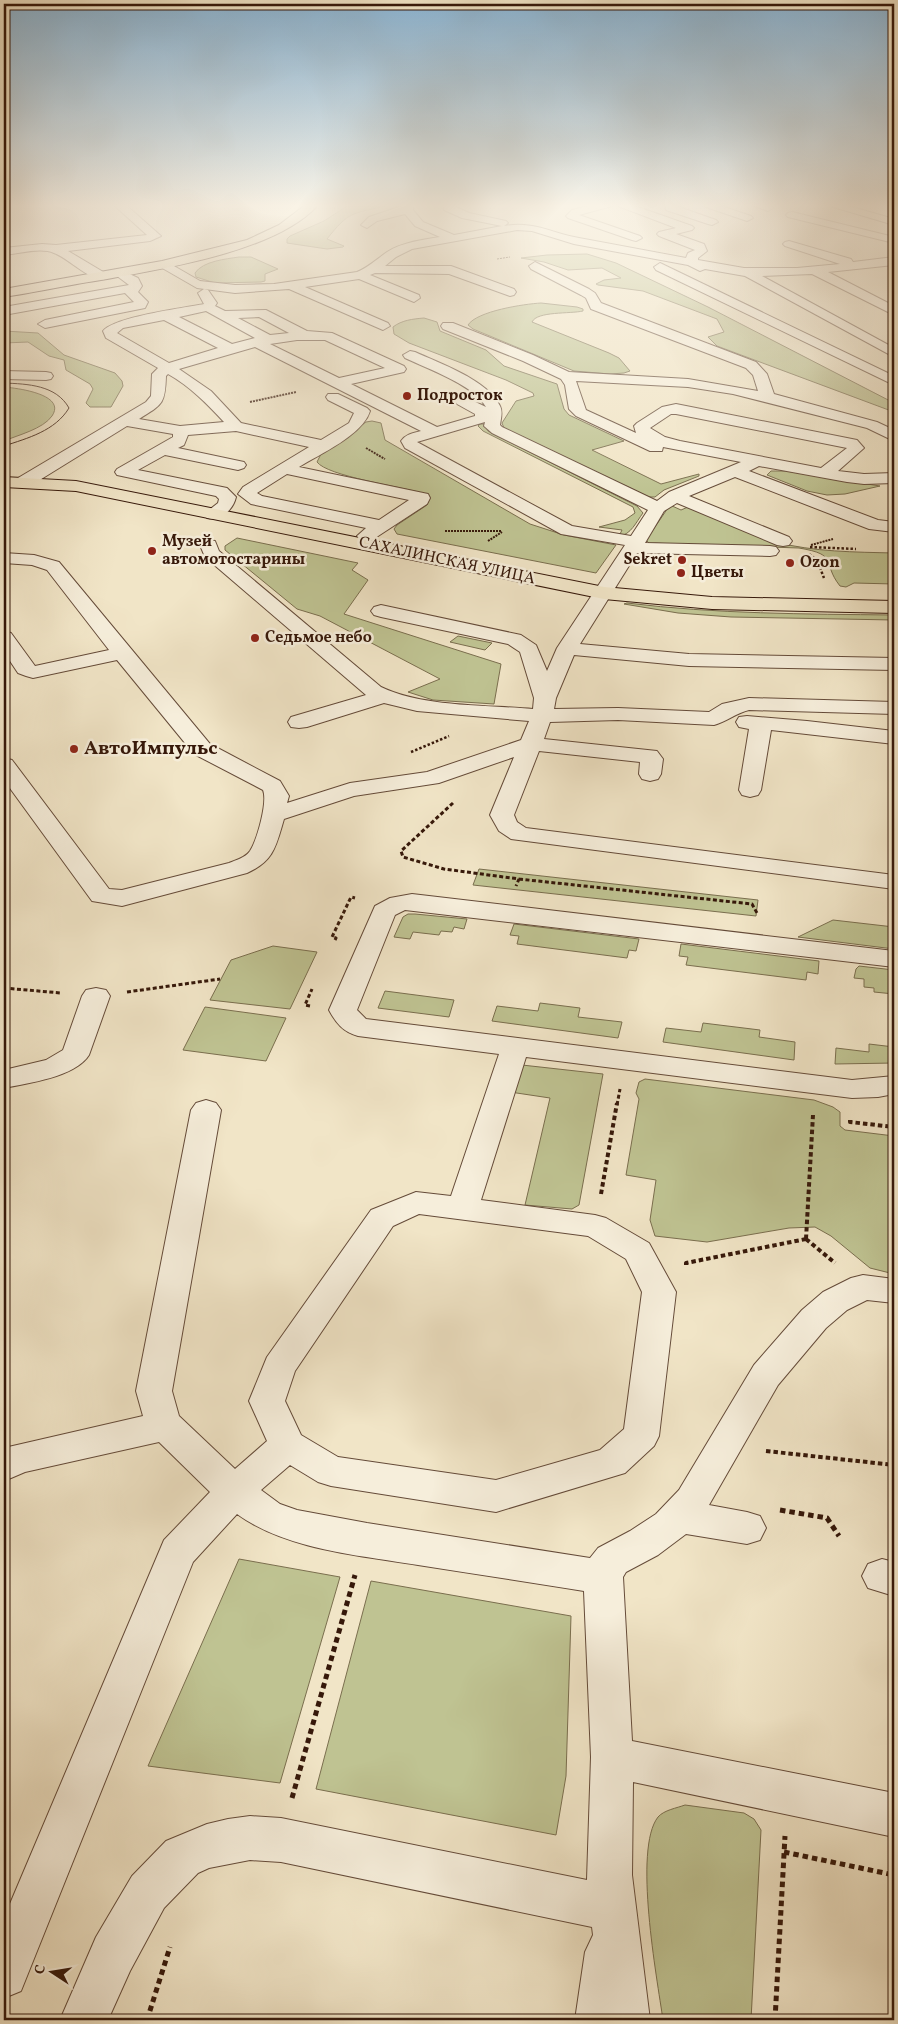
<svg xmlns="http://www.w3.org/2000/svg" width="898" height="2024" viewBox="0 0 898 2024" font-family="Vollkorn,serif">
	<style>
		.green { fill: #bfc392; stroke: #7a6e4e }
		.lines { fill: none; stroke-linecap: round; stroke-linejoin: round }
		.minor-casing { stroke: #654b39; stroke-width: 2 }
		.major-casing { stroke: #36180a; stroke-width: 2 }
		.path-far5 { stroke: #36180a; stroke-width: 1; stroke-dasharray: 2 1; stroke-linecap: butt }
		.path-far4 { stroke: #36180a; stroke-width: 2; stroke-dasharray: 2 1; stroke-linecap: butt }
		.path-far3 { stroke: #36180a; stroke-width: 2.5; stroke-dasharray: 2.5 2; stroke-linecap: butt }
		.path-far2 { stroke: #36180a; stroke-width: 3; stroke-dasharray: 4 2.5; stroke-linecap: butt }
		.path-far1 { stroke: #36180a; stroke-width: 4; stroke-dasharray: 4.5 3; stroke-linecap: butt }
		.path { stroke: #36180a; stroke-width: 5; stroke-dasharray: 5.5 4; stroke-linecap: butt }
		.minor { fill: #f6eedb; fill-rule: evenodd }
		.major { fill: #f1e5c7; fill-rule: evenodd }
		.tram { stroke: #36180a; stroke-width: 1 }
		.poi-dot { fill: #8f2418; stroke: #f6eedb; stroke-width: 2 }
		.labels { text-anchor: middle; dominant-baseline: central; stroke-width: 5; stroke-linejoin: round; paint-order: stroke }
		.far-poi-label { font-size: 16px; font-weight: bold; fill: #36180a; stroke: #f6eedb; text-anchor: start }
		.far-street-label { font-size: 16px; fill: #36180a; stroke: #f6eedb }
		.poi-label { font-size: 20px; font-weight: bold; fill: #36180a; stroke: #f6eedb; text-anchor: start }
	</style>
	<rect width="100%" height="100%" fill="#f1e5c7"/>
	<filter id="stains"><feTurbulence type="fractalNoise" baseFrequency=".004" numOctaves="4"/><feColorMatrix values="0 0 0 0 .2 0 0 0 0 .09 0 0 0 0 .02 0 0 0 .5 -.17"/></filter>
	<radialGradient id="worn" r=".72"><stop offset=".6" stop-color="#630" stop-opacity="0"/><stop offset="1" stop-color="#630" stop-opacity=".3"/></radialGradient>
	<path class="green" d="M347,206H385C352,214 349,211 327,239L344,246L343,247L327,249L287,243V239L290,236L324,221Z
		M587,254L616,263L708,307L894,403V412L717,346L708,337L724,332L717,319L643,291L598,285L596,284L604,280L621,278L602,268L568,270L544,262L521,258L547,255Z
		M239,257H251L278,269L265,274V281L261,282L215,283L196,277L195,273C203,261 226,259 239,257Z
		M541,303L577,307L583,309V311C570,314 537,311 532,322L609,353L619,358L630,371L624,373L610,374L574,371L473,329L468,325C477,311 524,304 541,303Z
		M424,318L437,322L440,331L486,350L504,366L557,384L564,409L569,415L624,441L592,450L661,484L699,474V476L664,490L655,497H649L504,428L502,423L516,401L534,396L533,393L506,380L409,343L394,334L393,327C402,320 413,319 424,318Z
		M4,331L38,333L64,355L115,373L122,381L123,386L111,407H90L86,403L93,389L90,384L66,370L64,360L49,356L28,342L4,343Z
		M4,387C16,388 67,394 52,416C43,429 18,435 4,441Z
		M372,421L381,423L385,440L530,524L564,535L616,545L596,573L397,534L394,529L397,525L427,505L429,499L422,493C402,487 327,476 317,462L321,454L326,450L366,422Z
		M480,424H484L488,431L637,506L643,513C636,522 631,535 619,536L622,530L599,527L625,520L635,513L633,507L483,431L478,426Z
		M771,471H786L880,486L845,494L827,495L807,491L767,475Z
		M670,505L681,510L688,507L775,542C815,552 854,552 894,553V584L854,583L846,587L840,586C821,562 840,555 799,548L649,543L646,540Z
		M237,538L358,563L352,570L368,580L344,614L501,664L494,704L433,700L408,692L440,679L320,616L297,609L225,550V546Z
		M627,603C716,614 805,614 894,615V620L731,617L678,613L624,604Z
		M458,636L492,643L485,650L450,642Z
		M479,869L758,900L756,916L473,885Z
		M408,914H415L467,919L464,929L454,927L452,932L441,931L439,935L413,932L410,939L394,937L403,917Z
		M833,920L894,927V949L798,937Z
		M514,924L639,939L636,951L629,950L627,958L517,944L519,936L510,935Z
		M681,944L819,961L818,974L807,972L806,980L686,965L688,957L679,956Z
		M273,946L317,952L290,1009L210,1000L231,960Z
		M859,966L894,970V994L874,992V988L864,987V979L854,978L856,969Z
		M385,991L454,1000L449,1017L378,1008Z
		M540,1003L580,1008L578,1017L622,1022L618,1038L492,1021L497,1006L538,1011Z
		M205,1007L286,1018L266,1061L183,1050Z
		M703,1023L760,1030L759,1037L795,1042L794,1060L663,1042L666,1028L701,1032Z
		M869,1044L894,1047V1063L835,1064L836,1048L869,1052Z
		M522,1065L603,1074L579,1205L572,1209L525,1205L550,1098L510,1092Z
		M645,1079L814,1100L833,1107L840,1112V1126L845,1130L894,1136V1274L870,1268L831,1236L815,1227L789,1228L707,1242L655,1236L650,1220L656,1180L626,1175L639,1099L636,1093L639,1082Z
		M239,1559L340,1577L280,1783L148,1766Z
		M371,1581L571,1616L566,1776L556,1835L316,1789Z
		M685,1805L744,1813L754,1819L761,1830L751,2020H663C657,1978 633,1849 658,1817C664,1810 677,1808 685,1805Z"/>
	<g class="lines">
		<g class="minor-casing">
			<path id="minor" d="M115,206H127L161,236L150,241L68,251L105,273L107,276L105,279C91,282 68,258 54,253C40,247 18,254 4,255V248L42,244L56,245L147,235Z
				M402,206H413V210L423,222L454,235L502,226L462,218L444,210V206H454L469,213L506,221L508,223L504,226C534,221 551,233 579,238C615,245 650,251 686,258L688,253L695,250L659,236L657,234L659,232L676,228L618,206H635L692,226L694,228L692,230L676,234L704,244L707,251L698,258V260L744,268H797L840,264L785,246L783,244L785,242L789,241L851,259L853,262L894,257V265L828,272L894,306V315L812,274L762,276L894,348V357L745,276L705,269L700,271L688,265L574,244L532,231L517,230L412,249L396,257L385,266H451L514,289L516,292L514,295L510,296L449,274L375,273L370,275L419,295L420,298L414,302L359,279L305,287L388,323L390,326L383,330L289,289L235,293L197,288L157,265L159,262H167L200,281L235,285L274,284L357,272C369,267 377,259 387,252C403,242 422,240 440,237L415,226L405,214L377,221L367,228L361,225L369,217Z
				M588,206H612L579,215L640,236L642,238L636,241L632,240L568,218L566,216L572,210Z
				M666,206H676L716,220L718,222L712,225L708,224L666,210Z
				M703,206H721L751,216L753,218L747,221Z
				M755,206H772L773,208L768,211Z
				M792,212L894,237V243L788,217L786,215L788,213Z
				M535,262L589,289L595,293L601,303L756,362L767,374L774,394L877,422L894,430V441L867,428L733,394L688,387L576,381L586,410L636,433L634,426L637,423L662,407L676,404L857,440L864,448L838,471L864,474L894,473V483L864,484L847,482L759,466L749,471L878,520L894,522V532L869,529L735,477L689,496L789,537L792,541L789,545L783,546L777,545L677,503L664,511L645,543L770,546L776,547L779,551L776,555L770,556L637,553L580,644L689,654L894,658V670L689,666L574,655L556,698L554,709L618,708L709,712L722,704L749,698L894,702V714L749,710C736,713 726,722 714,725L618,720L550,722L544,739L657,751L663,759L661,774L658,779L650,781L642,779L639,774L640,762L539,751L514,815L517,822L526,828L894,875V889L511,839L499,831L490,815L514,757L439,783L354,796L284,819C276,846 274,861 247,873L122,906L92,901L4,780V758L12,760L109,889L122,890L229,863C236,860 245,858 250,851C257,840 268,802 263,790L194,754L117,660L33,678L26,676L18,673L4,652V631L11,633L35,666L109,650L47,570L32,565L4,563V553L34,555L59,562L210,744L280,781L289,796L287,803L350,783L427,772L521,740L529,721L417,711L384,703L307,727L299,728L291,727L288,722L291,717L366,695L205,557L200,545L203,541L209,540L215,541L219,551L381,687C422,707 487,705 533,709L534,698L520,652L508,644L381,617L374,615L371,611L374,607L381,605L521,635L536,645L547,671L557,648L625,545L561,534L405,448L401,441C406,434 413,433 421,431L255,347L179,369L211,391L241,423L321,440L349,423L354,413L328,400L326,397L328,394H338L367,408L370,411C363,435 320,454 299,467L428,494L430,498L427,504L372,540L366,541L360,540L357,536L366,528L251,504L238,494L243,487L309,447L236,431L188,435L184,445L178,448L244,462L246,465L244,468L238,470L165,455L138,470L227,488L236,497C233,510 221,521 207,518L204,514L218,503L219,499L216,496L117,475L115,472L117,469L173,437V434L127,426L30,486H18L16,482L18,478L146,402L151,396L152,374L158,368L106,338L103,331C114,317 183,308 204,304L198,293L204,289L208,290L217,303L215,306L225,311L266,310L307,331L332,333L404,366L406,369L404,372L351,384L437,427L475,416V414L457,404L455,401L457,398H467L486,407C474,385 428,369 405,358L403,355L410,351L415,352C439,363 488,380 500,406C503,412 501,418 500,425L502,427L657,501L669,492L741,462L663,447L662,451H650L576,416L569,409L565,385L561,379L523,361L443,329L441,326L443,323H453L533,355L569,372L688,379L758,391L753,375L746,368L591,309L586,298L581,295L531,269L529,266ZM206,311L255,338L232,344L179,317ZM259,317L289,333L270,335L238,318ZM164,320L218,348L169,363L117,333L123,328ZM297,340H325L385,368L339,378L270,344ZM168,374C191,387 207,404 224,422L180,426L139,419C163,404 165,404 166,376ZM671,414H676L847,448L821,468L680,441L665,437L650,428ZM485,422L484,426L492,433L648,510L631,536L572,526L417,442ZM287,474L409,500L379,520L262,496L257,493Z
				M660,263L894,376V385L656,270L654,267Z
				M119,269L138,278L142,286L138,292L148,302L145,308L45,328L38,324L45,320L134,302L125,293L4,315V307L129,285L113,273Z
				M4,371L46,372L51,373L53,376L51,379L46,380L4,379Z
				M747,716L807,721L894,731V744L771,730L761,790L758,795L750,797L742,795L739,790L749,729L739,727L736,722L739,717Z
				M412,894L894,951V967L405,910L395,915L357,1010L366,1019L852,1080L894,1076V1094L878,1097L852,1098L526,1057L481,1200L595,1215L606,1218L649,1243L676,1292L659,1436L654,1446L625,1473L496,1512L331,1486L318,1482L290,1465L261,1490L280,1504L297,1510L367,1523L590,1558L598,1548L630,1531L656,1514L679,1490L754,1365L802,1310L823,1292L851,1278L863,1275L894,1279V1303L867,1300L847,1310L826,1328L778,1385L709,1505L747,1512L760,1516L766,1528L760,1540L747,1544L686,1534L658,1555L626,1572L623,1577L632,1741L894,1793V1837L633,1782L632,1875L650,2020H575L585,1952L593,1935L592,1927L281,1862L250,1860L209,1868L198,1873L164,1908L130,1971L108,2020H60L96,1937L132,1876L166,1841L207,1824L228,1819L250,1816L281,1818L587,1880L591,1757L584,1591C529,1582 474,1574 418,1565C359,1555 287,1550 237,1514L193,1562L21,1991L4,1998V1918L164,1540L210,1492L159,1442L25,1472L4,1481V1448L143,1416L136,1391L191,1110L196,1103L206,1100L216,1103L221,1110L172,1391L179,1416L235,1469L267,1441L249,1401L267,1357L371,1210L416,1192L451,1196L499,1054L358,1036C343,1032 336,1023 329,1010L375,906L390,898ZM419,1214L588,1236L626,1259L642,1292L624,1429L600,1450L496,1480L338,1457L301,1435L285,1401L295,1371L393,1226Z
				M96,988L106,990L110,996L89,1055C75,1077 29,1083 4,1088V1070L46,1060L63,1050L82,996L86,990Z
				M882,1559L894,1562V1596L868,1588L862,1576L868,1564Z"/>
		</g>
		<g class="major-casing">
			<path id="major" d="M304,206H317C275,252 161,269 101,280C69,285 36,292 4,297V289L162,261L247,240L279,225Z
				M830,206H849L894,219V225Z
				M4,477L76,481L604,587L712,597L894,601V613L712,609L604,599L76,491L4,487Z"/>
		</g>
		<path class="path-far5" d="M497,259L510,257"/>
		<path class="path-far4" d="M250,402L296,392
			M366,448L385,459
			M445,531H502
			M488,541L502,532
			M811,545L833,539"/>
		<path class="path-far3" d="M810,547L856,549
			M809,554L817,560L824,578
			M411,752L449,736"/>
		<path class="path-far2" d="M453,803L401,851L403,857L444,869L519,879L516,886
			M519,879L752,904L757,913
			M335,940L336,938L332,937L351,897L355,898
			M4,988L61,993
			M127,992L220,979
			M310,1006L305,1005L312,989
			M617,1105L620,1089"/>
		<path class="path-far1" d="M850,1120V1122L894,1127
			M601,1194L617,1103
			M806,1239L813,1115
			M806,1239L835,1263
			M686,1265V1263L806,1239
			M766,1451L894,1465"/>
		<path class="path" d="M780,1510L827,1518L839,1536
			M292,1798L355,1575
			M784,1852L894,1875
			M147,2020L170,1947
			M775,2020L785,1836"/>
		<use href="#minor" class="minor"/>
		<use href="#major" class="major"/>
		<path class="tram" d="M4,383C28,384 56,385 69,408C55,431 28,438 4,446"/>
	</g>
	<linearGradient id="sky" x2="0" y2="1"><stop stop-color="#8bb7d8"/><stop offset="0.42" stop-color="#f9f3e6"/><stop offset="1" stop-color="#f9f3e6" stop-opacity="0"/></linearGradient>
	<rect width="898" height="490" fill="url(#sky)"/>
	<g class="poi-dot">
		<circle cx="407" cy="396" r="5"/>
		<circle cx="152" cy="551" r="5"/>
		<circle cx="682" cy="560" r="5"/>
		<circle cx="790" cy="563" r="5"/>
		<circle cx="681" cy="573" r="5"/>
		<circle cx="255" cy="638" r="5"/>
		<circle cx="74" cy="749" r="5"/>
	</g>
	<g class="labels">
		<g class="far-poi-label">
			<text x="417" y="396">Подросток</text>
			<text x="162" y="542">Музей<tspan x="162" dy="18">автомотостарины</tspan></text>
			<text x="672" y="560" text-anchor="end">Sekret</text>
			<text x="800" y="563">Ozon</text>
			<text x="691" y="573">Цветы</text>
			<text x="265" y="638">Седьмое небо</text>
		</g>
		<g class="far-street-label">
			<text transform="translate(447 561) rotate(12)">САХАЛИНСКАЯ УЛИЦА</text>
		</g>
		<g class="poi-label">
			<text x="84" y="749">АвтоИмпульс</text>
		</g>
	</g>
	<rect width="898" height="2024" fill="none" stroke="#f1e5c7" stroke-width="20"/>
	<rect x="5" y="5" width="888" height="2014" fill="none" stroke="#36180a" stroke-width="2.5"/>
	<rect x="10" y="10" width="878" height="2004" fill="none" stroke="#36180a"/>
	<g transform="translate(52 1972) rotate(282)" stroke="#f6eedb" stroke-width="4" paint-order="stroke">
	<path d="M0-4L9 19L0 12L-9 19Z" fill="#36180a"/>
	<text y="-8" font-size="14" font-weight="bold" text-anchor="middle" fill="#36180a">С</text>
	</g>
	<rect width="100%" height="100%" filter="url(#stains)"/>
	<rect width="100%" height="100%" fill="url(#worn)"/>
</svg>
